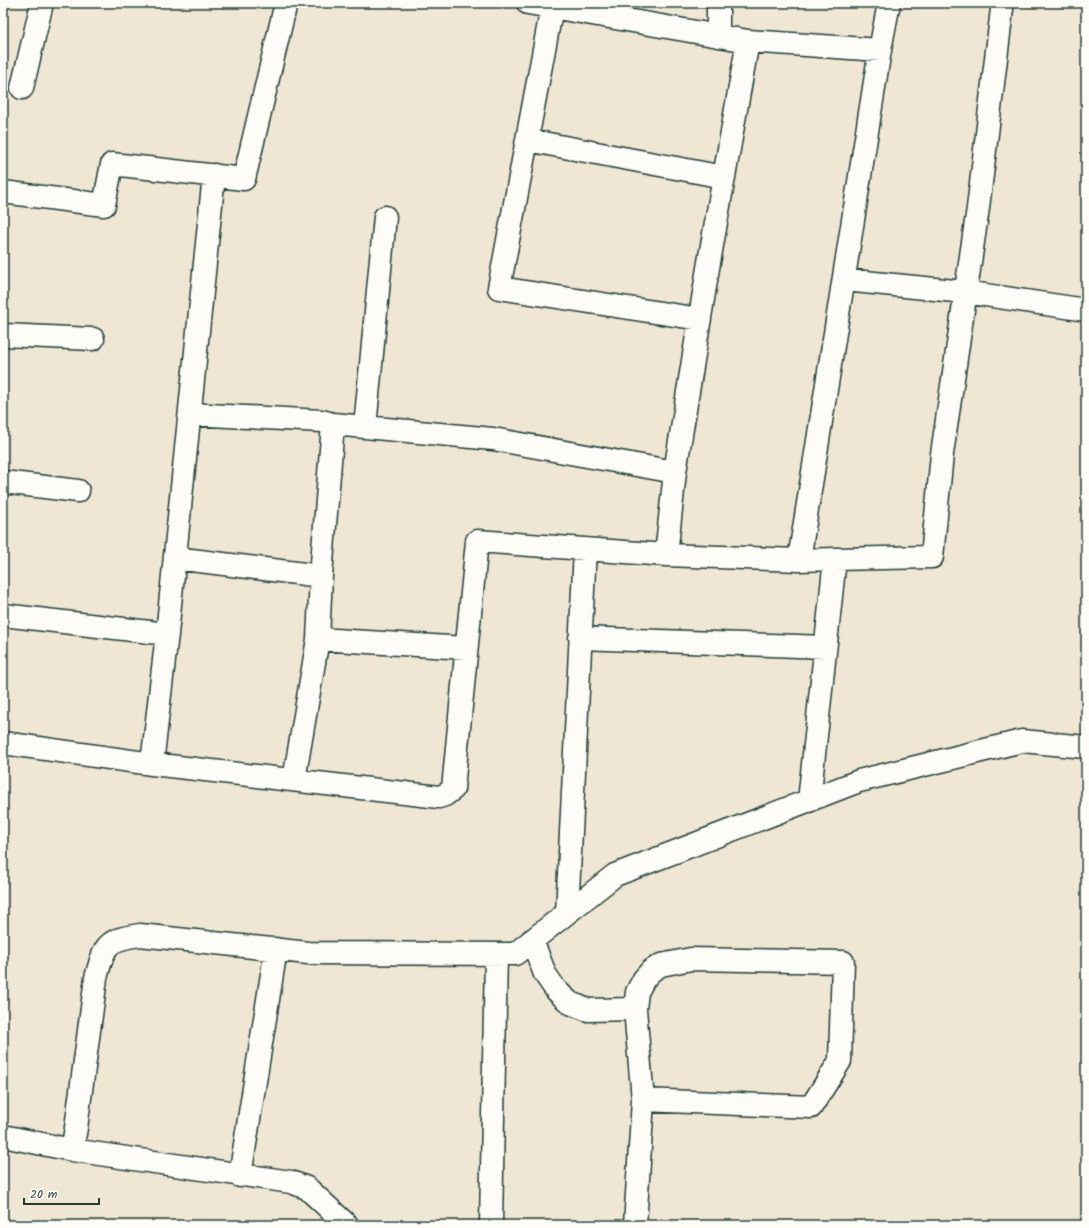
<svg xmlns="http://www.w3.org/2000/svg" width="1089" height="1228" viewBox="0 0 1089 1228" font-family="Kalam,sans-serif">
	<style>
		.lines { fill: none; stroke-linecap: round; stroke-linejoin: round }
		.minor-casing { stroke: #1f3d34; stroke-width: 25 }
		.minor { stroke: #fdfcf7; stroke-width: 22 }
	</style>
	<rect width="100%" height="100%" fill="#efe6d4"/>
	<filter id="ink" filterUnits="userSpaceOnUse"><feTurbulence type="fractalNoise" baseFrequency=".025" numOctaves="2"/><feDisplacementMap in="SourceGraphic" scale="8" xChannelSelector="R" yChannelSelector="G"/><feConvolveMatrix kernelMatrix="1 2 1 2 8 2 1 2 1" color-interpolation-filters="sRGB"/></filter>
	<g filter="url(#ink)">
		<g class="lines">
			<g class="minor-casing">
				<path id="minor" d="M528,3L748,41L880,50
					M552,7L499,288L700,319
					M718,36V3
					M748,41L708,268L675,472L666,555L799,560L835,559L809,801
					M22,88L42,3
					M527,140L724,177
					M3,192L104,205L112,164L244,179L286,3
					M844,280L965,292L1086,310
					M3,335L93,339
					M190,414L322,421L333,424L493,439L675,472
					M365,427L385,217
					M3,482L78,491
					M175,558L321,576L318,639L466,648
					M835,559L932,557L942,454L978,208L1002,9
					M799,560L880,50L889,3
					M321,576L333,424
					M3,615L167,634
					M580,638L825,647
					M3,743L152,764L439,797L445,795L453,789L477,541L666,555
					M152,764L167,634L214,175
					M294,780L318,639
					M567,913L585,549
					M532,940L545,974L556,990L570,1003L588,1010L635,1009
					M3,1136L72,1150L76,1128L96,978C105,945 105,940 140,935L308,953L515,954L615,875L859,781L1022,741L1086,747
					M72,1150L291,1182L307,1188L347,1225
					M240,1176L276,949
					M491,1225L496,954
					M635,1225L643,1100L811,1107L840,1061L843,962L691,959L661,965L651,971L644,979L637,992L635,1009L643,1100"/>
			</g>
			<use href="#minor" class="minor"/>
		</g>
	</g>
	<rect width="1089" height="1228" fill="none" stroke="#fdfcf7" stroke-width="16"/>
	<rect x="8" y="8" width="1073" height="1212" fill="none" stroke="#1f3d34" stroke-width="1.5" filter="url(#ink)"/>
	<path d="M24 1198v6h75v-6" fill="none" stroke="#1f3d34" stroke-width="2"/>
	<text x="30" y="1198" font-size="12" fill="#1f3d34" stroke="#fdfcf7" stroke-width="3" paint-order="stroke">20 m</text>
</svg>
